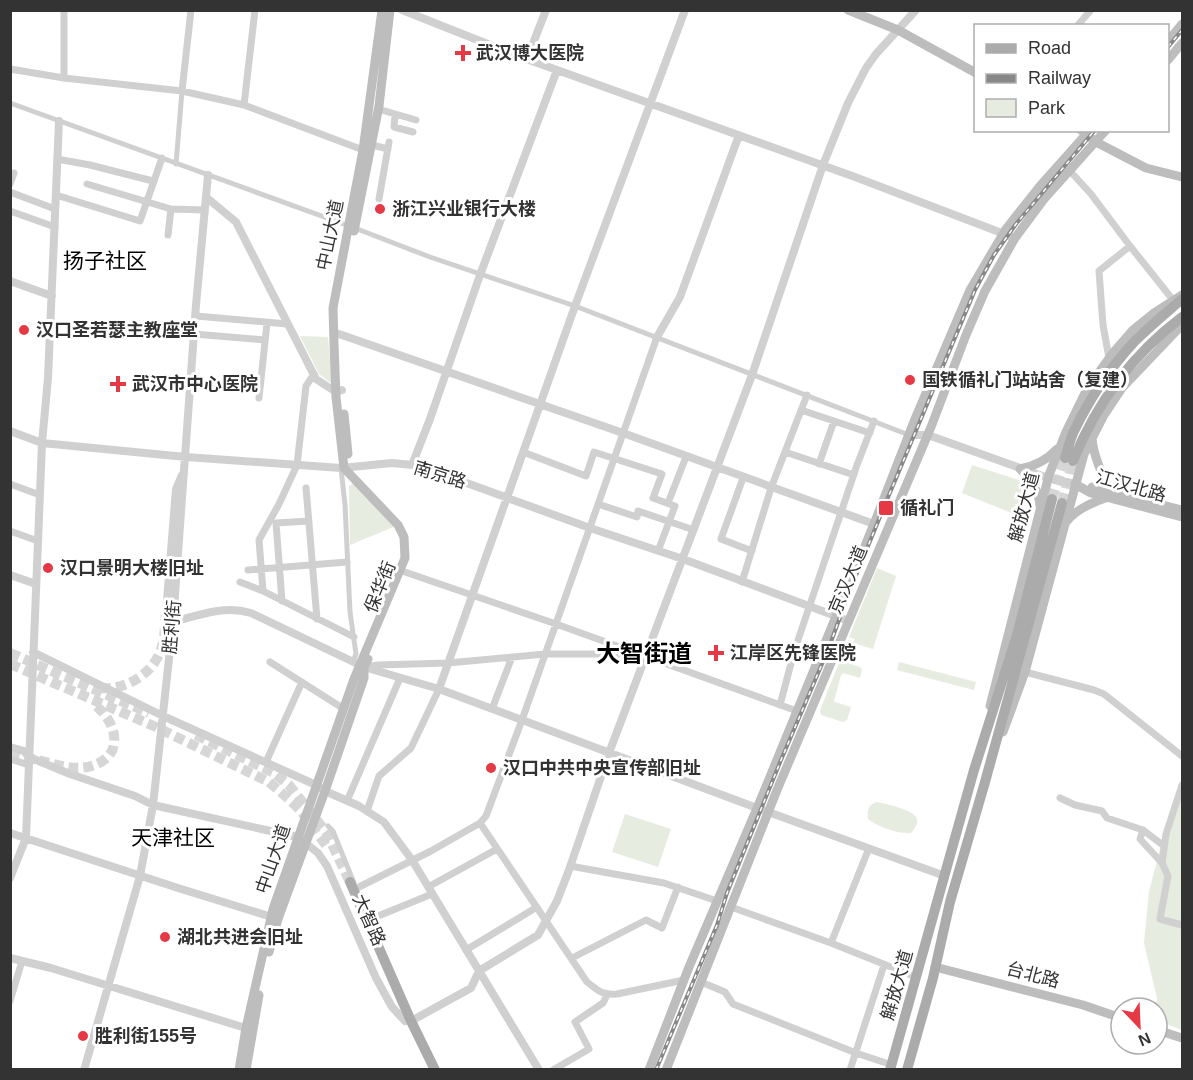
<svg xmlns="http://www.w3.org/2000/svg" width="1193" height="1080" viewBox="0 0 1193 1080" font-family="Helvetica,'Noto Sans SC',sans-serif">
	<style>
		.green { fill: #e6ecdf }
		.lines { fill: none; stroke-linecap: round; stroke-linejoin: round }
		.primary-tunnel { stroke: #d6d6d6; stroke-width: 10; stroke-dasharray: 10 5; stroke-linecap: butt }
		.pedestrian { stroke: #d0d0d0; stroke-width: 5 }
		.minor { stroke: #d0d0d0; stroke-width: 7 }
		.tertiary { stroke: #d0d0d0; stroke-width: 8 }
		.secondary { stroke: #bdbdbd; stroke-width: 9 }
		.primary { stroke: #ababab; stroke-width: 10 }
		.rail-casing { stroke: #888; stroke-width: 4 }
		.rail { stroke: #fff; stroke-width: 1.5; stroke-dasharray: 4.5; stroke-linecap: butt }
		.poi-dot { fill: #e63946; stroke: #fff; stroke-width: 2 }
		.labels { text-anchor: middle; dominant-baseline: central; stroke-width: 6; stroke-linejoin: round; paint-order: stroke }
		.poi-label { font-size: 18px; font-weight: bold; fill: #333; stroke: #fff; text-anchor: start }
		.street-label { font-size: 18px; fill: #333; stroke: #fff }
		.quarter-label { font-size: 21px; fill: #000; stroke: #fff }
		.district-label { font-size: 24px; font-weight: bold; fill: #000; stroke: #fff }
	</style>
	<rect width="100%" height="100%" fill="#fff"/>
	<path class="green" d="M300,336L328,337L332,384L319,374Z
		M972,465L1019,480L1031,496L1014,514L962,493Z
		M356,482L396,526L350,545L349,486Z
		M877,568L896,576L873,649L853,643L855,639L849,637Z
		M841,661L860,667L862,669L860,678L843,673L841,675L834,701L835,702L851,707L847,720L843,722L821,715L820,710L839,663Z
		M899,662L976,682L974,690L897,670Z
		M1182,777V1030L1157,1020V1008H1156L1157,998L1144,943L1149,892L1163,837Z
		M877,802C884,803 890,805 897,807C911,812 926,816 911,833C897,834 878,827 868,819C867,810 868,805 877,802Z
		M625,814L671,829L658,867L612,852Z"/>
	<g class="lines">
		<path class="primary-tunnel" d="M1052,499L1065,458
			M1062,503L1073,461
			M10,653L149,713
			M10,664L156,727L269,782L290,800L300,810L329,849
			M101,688C127,690 155,673 162,646C165,636 165,624 166,613
			M196,735L274,773L289,785L326,832L350,882
			M10,753C21,756 31,759 42,761C62,766 81,773 101,762C108,758 113,752 114,744C116,727 106,714 94,704"/>
		<path class="pedestrian" d="M10,103L352,227L430,257L575,306L909,435
			M176,164L182,91
			M341,468L345,505L350,612L356,654L353,662
			M328,826L333,831L354,883"/>
		<path class="minor" d="M1077,26L1091,10
			M10,69L64,78L182,91L244,105L363,150
			M64,78V10
			M182,91L191,10
			M244,105L255,10
			M378,109L416,120
			M395,114L394,127L413,132
			M372,145L388,149
			M57,159L90,165L153,181
			M1070,171L1091,194L1130,246L1173,300
			M10,184L14,173
			M87,184L171,209L205,210
			M10,192L55,209
			M56,195L140,221L162,158
			M379,199L389,142
			M10,211L55,227
			M168,235L171,209
			M196,316L287,324
			M194,334L265,340
			M1109,358L1103,325L1099,271L1130,246
			M259,398L267,323
			M801,410L870,433
			M523,452L586,476L594,452L662,474L653,498L675,506L658,551
			M785,452L854,475
			M819,464L834,421
			M743,478L721,539L752,551
			M10,484L40,495
			M306,488L317,619
			M668,503L686,457
			M598,504L637,517L638,511L694,530
			M10,531L38,541
			M248,570L347,562
			M405,572L556,624L797,711
			M240,582L263,591L354,637
			M742,582L771,488L807,395
			M263,591L259,540L279,504L297,465L306,386L314,374
			M282,601L276,523L309,521
			M270,662L344,709
			M364,667L378,665L448,663L545,654H618L628,651
			M1025,672L1094,690L1104,694L1182,756
			M780,705L794,652L857,465L874,421
			M492,709L512,657
			M10,759L29,765
			M266,762L302,682
			M1060,798L1075,805L1102,811L1107,818L1143,830L1140,839L1162,863L1168,876L1160,919L1182,925
			M347,801L400,678
			M367,811L379,776L411,748L439,689
			M480,823L587,982C599,991 601,995 617,994L684,980
			M1143,830L1164,846
			M1162,863L1166,834L1182,785
			M570,866L664,883L717,901
			M428,887L497,849
			M357,888L431,851L480,823L486,816L522,720L657,337
			M731,907L831,943L916,977
			M366,921L432,894
			M831,943L869,848
			M466,950L537,907
			M572,958L646,920L662,928L678,887
			M701,982L725,992L733,1004L856,1053L892,1065
			M10,1001L22,961
			M553,1070L589,1049L575,1022L603,1003L607,995
			M850,1070L884,965"/>
		<path class="tertiary" d="M402,10L518,56L855,177L1015,238
			M527,59L546,10
			M206,197L236,222L316,379L336,392L342,390
			M10,281L52,296
			M339,334L623,433L874,524
			M657,337L680,297L739,135
			M10,431L42,443L186,457L341,468L392,463L412,465L439,473L590,528L683,559L849,621
			M909,435H928L1048,478L1075,484
			M412,465L430,419L480,275L557,70
			M10,575L36,584
			M166,613L176,489L182,475
			M173,622C199,615 224,605 251,613L364,667L439,689L757,808L945,876
			M33,652L163,716L316,785L325,791L359,806L384,822L412,860L539,1070
			M439,689L575,306L685,10
			M10,747L24,751L29,757L70,774L135,796L153,805L298,837L318,853L327,866L376,978L392,1007L405,1021
			M10,833L178,888L275,918
			M10,878L26,838L42,443L48,378L59,121
			M10,958L51,968L252,1030
			M411,1021L471,988L479,971L538,935L557,901L569,870L609,753L752,375L823,165L848,103L866,68L876,54L916,10
			M84,1070L140,876L153,805L173,622L196,305L208,175"/>
		<path class="secondary" d="M848,10L898,30L976,73
			M1168,41L1182,24
			M1168,60L1182,43
			M1081,130L1096,142L1146,168L1182,177
			M354,231L379,106L390,10
			M344,414L348,454
			M1092,438C1093,454 1103,479 1112,492
			M1075,484L1091,493L1182,517
			M1092,487L1182,510
			M1040,506C1039,491 1031,479 1020,469C1035,466 1047,460 1057,449
			M1066,522C1075,510 1093,502 1108,497
			M990,706L1049,475L1066,432L1087,389L1113,353L1133,330L1154,313L1182,295
			M1003,732L1025,672L1084,454L1104,415L1122,388L1182,325
			M269,952L278,919L325,791L364,678V667L368,659
			M935,967L1083,1005L1121,1018
			M1157,1030L1182,1038
			M239,1070L246,1028L273,909L354,679L405,558L404,537L398,525L344,468L336,397L334,344L333,308L363,150L382,10
			M246,1070L259,995
			M649,1070L689,967L758,806L874,524L915,419L970,290L1006,229L1040,186L1090,130
			M666,1070L777,790L931,427L966,335L985,291L1015,238L1044,199L1106,130"/>
		<path class="primary" d="M1065,458C1068,449 1070,440 1074,431C1089,400 1110,368 1134,342C1149,327 1166,313 1182,299
			M1073,461C1096,404 1133,354 1182,317
			M350,882L411,1021L435,1070
			M890,1070L974,770L1017,635L1052,499
			M907,1070L933,978L950,902L985,782L1062,503"/>
		<g class="rail-casing">
			<path id="rail" d="M1168,47L1182,30
				M656,1070L717,925L727,893L781,760L828,650L850,590L884,507L975,290L994,255L1016,224L1095,130"/>
		</g>
		<use href="#rail" class="rail"/>
	</g>
	<g class="poi-dot">
		<path d="M460 44h6v6h6v6h-6v6h-6v-6h-6v-6h6z"/>
		<circle cx="380" cy="209" r="6"/>
		<circle cx="24" cy="330" r="6"/>
		<circle cx="910" cy="380" r="6"/>
		<path d="M115 375h6v6h6v6h-6v6h-6v-6h-6v-6h6z"/>
		<rect x="878" y="500" width="16" height="16" rx="3"/>
		<circle cx="48" cy="568" r="6"/>
		<path d="M713 644h6v6h6v6h-6v6h-6v-6h-6v-6h6z"/>
		<circle cx="491" cy="768" r="6"/>
		<circle cx="165" cy="937" r="6"/>
		<circle cx="83" cy="1036" r="6"/>
	</g>
	<g class="labels">
		<g class="poi-label">
			<text x="476" y="53">武汉博大医院</text>
			<text x="392" y="209">浙江兴业银行大楼</text>
			<text x="36" y="330">汉口圣若瑟主教座堂</text>
			<text x="922" y="380">国铁循礼门站站舍（复建）</text>
			<text x="132" y="384">武汉市中心医院</text>
			<text x="900" y="508">循礼门</text>
			<text x="60" y="568">汉口景明大楼旧址</text>
			<text x="730" y="653">江岸区先锋医院</text>
			<text x="503" y="768">汉口中共中央宣传部旧址</text>
			<text x="177" y="937">湖北共进会旧址</text>
			<text x="95" y="1036">胜利街155号</text>
		</g>
		<g class="street-label">
			<text transform="translate(330 235) rotate(-78)">中山大道</text>
			<text transform="translate(440 475) rotate(17)">南京路</text>
			<text transform="translate(1131 486) rotate(16)">江汉北路</text>
			<text transform="translate(1024 507) rotate(-75)">解放大道</text>
			<text transform="translate(848 580) rotate(-67)">京汉大道</text>
			<text transform="translate(380 587) rotate(-68)">保华街</text>
			<text transform="translate(172 627) rotate(-85)">胜利街</text>
			<text transform="translate(273 859) rotate(-71)">中山大道</text>
			<text transform="translate(369 920) rotate(66)">大智路</text>
			<text transform="translate(1033 975) rotate(15)">台北路</text>
			<text transform="translate(897 985) rotate(-74)">解放大道</text>
		</g>
		<g class="quarter-label">
			<text x="105" y="260">扬子社区</text>
			<text x="173" y="837">天津社区</text>
		</g>
		<g class="district-label">
			<text x="644" y="653">大智街道</text>
		</g>
	</g>
	<rect width="1193" height="1080" fill="none" stroke="#333333" stroke-width="24"/>
	<rect x="974" y="24" width="195" height="108" fill="#ffffff" stroke="#adadad" stroke-width="1.5"/>
	<rect x="986" y="44" width="30" height="9" fill="#ababab" stroke="#adadad" stroke-width="1.5"/>
	<text x="1028" y="54" font-size="18" fill="#333333">Road</text>
	<rect x="986" y="74" width="30" height="9" fill="#888888" stroke="#adadad" stroke-width="1.5"/>
	<text x="1028" y="84" font-size="18" fill="#333333">Railway</text>
	<rect x="986" y="99" width="30" height="18" fill="#e6ecdf" stroke="#adadad" stroke-width="1.5"/>
	<text x="1028" y="114" font-size="18" fill="#333333">Park</text>
	<g transform="translate(1139 1026) rotate(157)"><circle r="28" fill="#ffffff" stroke="#adadad" stroke-width="1.5"/>
	<path d="M0-4.5L10 22L0 15L-10 22Z" fill="#e63946"/>
	<text y="-9" font-size="16" font-weight="bold" text-anchor="middle" fill="#333333">N</text>
	</g>
</svg>
